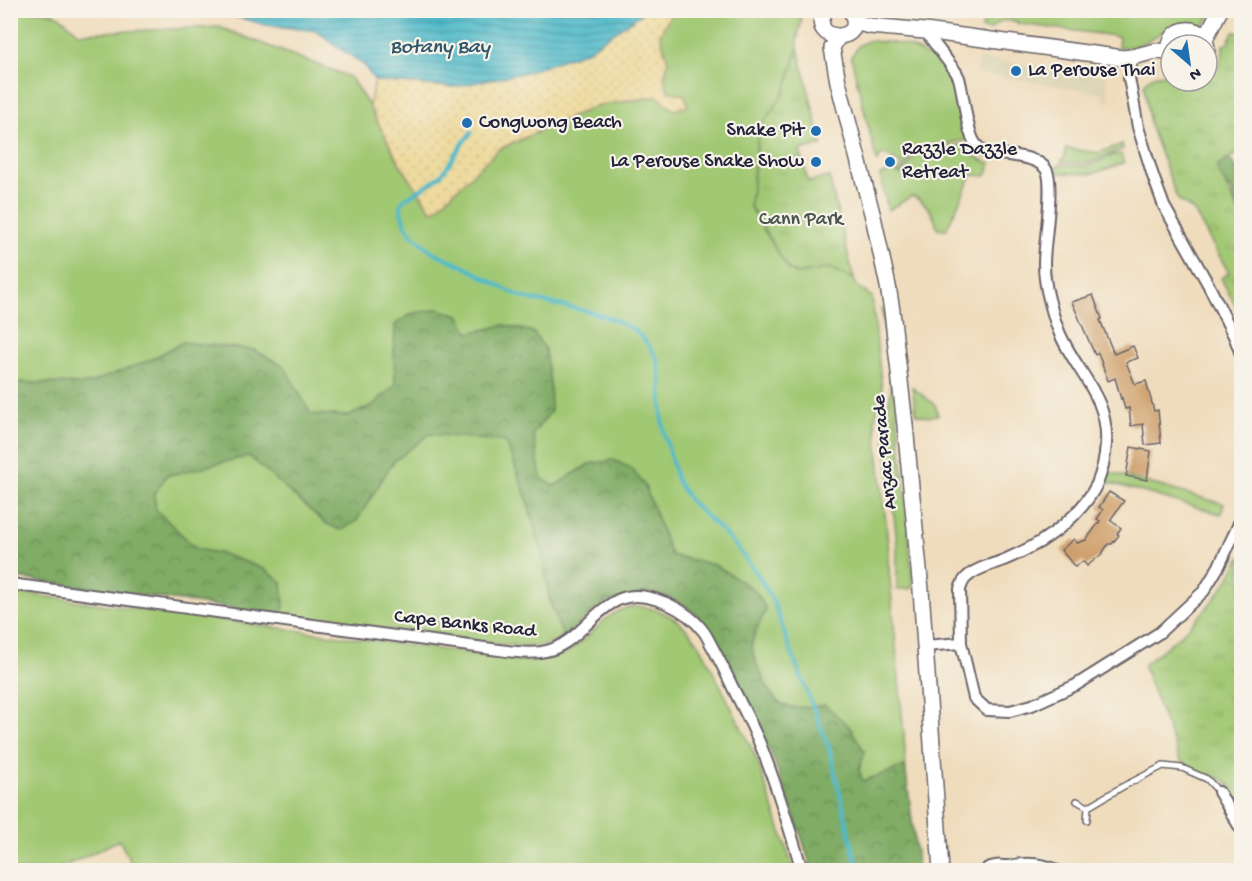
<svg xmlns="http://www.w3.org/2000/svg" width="1252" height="881" viewBox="0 0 1252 881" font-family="'Gochi Hand',sans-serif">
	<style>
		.built { fill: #dcd4b5 }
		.grass { fill: #a1c873; stroke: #627557; stroke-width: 1.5 }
		.forest { fill: url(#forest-crowns); stroke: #516750; stroke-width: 1.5 }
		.sand { fill: url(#sand-dots); stroke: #887e6c; stroke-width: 1.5 }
		.park { fill: url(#park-tufts); stroke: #627557; stroke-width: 1.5 }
		.water { fill: url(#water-rules); stroke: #386e82; stroke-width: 1.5 }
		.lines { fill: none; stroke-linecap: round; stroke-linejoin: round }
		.stream { stroke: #4ebaca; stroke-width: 4 }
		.building { fill: #ce9e69 }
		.lane-casing { stroke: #6a6368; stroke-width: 8 }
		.street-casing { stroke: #6a6368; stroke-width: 14 }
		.secondary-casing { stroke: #6a6368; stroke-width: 18 }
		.lane { stroke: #fff; stroke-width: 5 }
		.street { stroke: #fff; stroke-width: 10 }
		.secondary { stroke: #fff; stroke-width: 15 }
		.poi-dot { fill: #1f6fb2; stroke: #f7f3e8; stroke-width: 2 }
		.labels { text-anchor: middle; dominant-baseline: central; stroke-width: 4.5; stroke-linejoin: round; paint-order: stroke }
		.poi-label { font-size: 20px; fill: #22223b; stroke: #f7f3e8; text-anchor: start }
		.park-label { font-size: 20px; fill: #48544c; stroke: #f7f3e8 }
		.street-label { font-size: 20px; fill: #22223b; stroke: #f7f3e8 }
		.water-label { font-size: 21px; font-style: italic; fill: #31576d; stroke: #f7f3e8 }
	</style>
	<defs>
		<pattern id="forest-crowns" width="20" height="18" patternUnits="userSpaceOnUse" patternTransform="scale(1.5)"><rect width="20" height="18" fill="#80ac65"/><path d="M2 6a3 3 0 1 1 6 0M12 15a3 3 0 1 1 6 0" fill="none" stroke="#688c54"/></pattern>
		<pattern id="sand-dots" width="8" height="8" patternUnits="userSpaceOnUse" patternTransform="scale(1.5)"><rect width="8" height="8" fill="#eeda9e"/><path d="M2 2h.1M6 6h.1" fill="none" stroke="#ccbb89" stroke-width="1.8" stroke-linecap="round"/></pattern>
		<pattern id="park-tufts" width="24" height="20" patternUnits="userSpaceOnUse" patternTransform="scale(1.5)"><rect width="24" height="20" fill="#a1c873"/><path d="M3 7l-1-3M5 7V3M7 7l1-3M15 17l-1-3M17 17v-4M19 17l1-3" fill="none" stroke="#8aac64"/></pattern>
		<pattern id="water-rules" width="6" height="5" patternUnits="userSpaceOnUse" patternTransform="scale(1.5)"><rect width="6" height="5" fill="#4ebaca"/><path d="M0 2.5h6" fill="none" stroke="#4097a5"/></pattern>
	</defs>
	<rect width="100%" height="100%" fill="#f7f3e8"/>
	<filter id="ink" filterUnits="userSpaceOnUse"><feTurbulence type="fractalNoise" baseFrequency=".0167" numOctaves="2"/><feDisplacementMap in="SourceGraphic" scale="12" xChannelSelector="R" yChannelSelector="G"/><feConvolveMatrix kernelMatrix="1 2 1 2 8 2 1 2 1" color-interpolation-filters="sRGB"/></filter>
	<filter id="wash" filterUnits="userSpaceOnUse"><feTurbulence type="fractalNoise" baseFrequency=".008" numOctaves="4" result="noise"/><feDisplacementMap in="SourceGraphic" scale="24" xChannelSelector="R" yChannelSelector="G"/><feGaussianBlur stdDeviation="1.35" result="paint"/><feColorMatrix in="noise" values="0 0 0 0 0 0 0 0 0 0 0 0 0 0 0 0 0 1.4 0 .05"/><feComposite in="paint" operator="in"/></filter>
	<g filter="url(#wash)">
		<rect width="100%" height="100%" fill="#efdcbc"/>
		<path class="built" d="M978,58L1105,75L1110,102H1105V94L976,73Z"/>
		<path class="grass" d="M11,11H42L58,15L79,33L219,27L350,77L369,106L400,164L431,210L434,211L499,149L596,106L657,96L674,110L682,108L670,92L668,91L664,78L668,62L660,34L672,11H800L801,23L797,40L798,48L789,80L784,93L757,141L750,207L788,269L797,274L830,268L854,279L857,286L872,297L882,390L875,420L889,553L888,558L904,735L906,773L918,870H812L800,832L773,758L711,632L691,609L665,596L650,593L605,603L560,639L546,645L528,647L449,638L11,577Z
			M929,11H1214L1203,26C1197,25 1192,22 1185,23C1159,27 1149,50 1118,47L1119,37L1116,36L1018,24L1019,22C1002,20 1003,18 990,30L982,29L984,18Z
			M868,41C888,42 911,43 926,56L929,54C939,62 950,70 955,83L967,140L918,148L913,153L901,172L898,171L901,163L882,154L877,162L851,57L859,45Z
			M965,144C970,155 979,160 991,163L986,176L972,175L946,230L937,228C934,213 926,202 912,196L888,210L880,175L887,173L889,169L899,174L903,173L916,154L919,151Z
			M1122,144L1123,149L1088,163L1061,162L1065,156L1066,148L1098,153Z
			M1121,154L1124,163L1092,174L1058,173L1056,168L1059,165L1088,166L1113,155Z
			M882,309H884C896,402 907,495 913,588L897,590V543L884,424L891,393Z
			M912,387L935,405L938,415L928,417L916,414Z
			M1106,471L1224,504L1221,514L1103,481Z
			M11,592L527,661C543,661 558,658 572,649C605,626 616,592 664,613C680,620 691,632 701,647L756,757L794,870H135L119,840L91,854L55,870H11Z"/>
		<path class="forest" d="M1169,158L1228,159C1241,169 1236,172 1241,184V223L1231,189L1229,187L1170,178L1165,164Z
			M438,309L459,315L469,333L504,325L533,332L545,349L550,382L551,411L533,434L541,478L554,486L589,464L613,460L631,468L645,486L671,555L715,565L755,590L766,609C763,617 752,637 752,644C752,658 770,700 783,705C796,710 812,706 825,705L849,726L865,752L859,770L863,781L905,766L918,870H812L800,832L773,758L711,632L698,616L684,605L665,596L646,592L605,603L563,637L550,602L542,554L526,496L506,442L430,434L393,462L356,522L340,530L325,523L249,456L166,476L154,495L156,510L197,549L223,554L264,569L282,582L284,606L281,615L11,577L10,382L87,384L150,360L183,342L254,350L284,366L311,414L349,416L373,405L395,385L394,351L395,325L410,314Z"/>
		<path class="sand" d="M671,10L672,12L660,34L668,62L664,78L668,91L685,95L688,106L674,110L657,96L596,106L499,149L434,211L431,210L400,164L369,106L375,81L454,87L619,28L645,11Z"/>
		<path class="park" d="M1234,32L1241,33V151L1216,167L1241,216V317L1221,278L1229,273L1193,210L1179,201L1177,198L1150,125L1144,85C1149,75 1160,73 1171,75V81H1207V77C1219,69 1223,59 1223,45L1230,43L1229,39Z
			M798,48L822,145L800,150L808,182L829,177L854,279L829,268L797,274L788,269L750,206L759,129L785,92Z
			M1241,556V815L1232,799L1230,787L1227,782L1219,778L1209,779L1180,760L1143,665C1185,634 1218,603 1241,556Z"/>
		<path class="water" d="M214,11H645L587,51L527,72L454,87L375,81L363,64L339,48L317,31L266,25Z"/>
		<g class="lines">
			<path class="stream" d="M472,132L465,140L442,174L431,183L404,199L401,205V212L406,225L412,235L433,252L463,266L509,291L525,298L587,311L613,319L636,331L647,343L658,360L661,382L662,417L664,432L677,481L690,501L720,529L735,545L758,575L774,603L786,638L829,748L858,870"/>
		</g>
		<g id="blocks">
			<path class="building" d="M1093,295L1102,319L1100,320L1114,354L1133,346L1138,358L1126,362L1135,384L1146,381L1154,411L1158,410L1161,443L1145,445L1143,424L1131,426L1129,408L1125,409L1122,398L1121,399L1115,378L1108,381L1098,353L1095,355L1072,302Z
				M1131,447L1151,451L1147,480L1126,476Z
				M1109,492L1124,501L1110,520L1121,528L1117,534L1119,535L1112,544H1108L1102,554L1087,566L1083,561L1075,567L1061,550L1074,539L1077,543L1086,540L1100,521L1097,519L1103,510L1099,507Z"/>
		</g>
	</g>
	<g filter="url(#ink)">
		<use href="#blocks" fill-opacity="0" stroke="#6a6368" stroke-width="1.5"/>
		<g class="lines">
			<g class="lane-casing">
				<path id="lane" d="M1077,801L1088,807
					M1087,820L1088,807L1122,787L1163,766L1182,768L1207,779L1219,792"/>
			</g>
			<g class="street-casing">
				<path id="street" d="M925,31L956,72L959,78C964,95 966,130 975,143C978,148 982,150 986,152C1003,156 1035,154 1046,169C1055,182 1044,243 1044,263C1044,275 1046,288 1049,299C1052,311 1055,323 1060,334C1077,373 1109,397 1106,444C1105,458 1102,472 1097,484C1085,508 1062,528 1040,542C1028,549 1016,555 1004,560C992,565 976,568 967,577C963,580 962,584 960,589L961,643L974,698L987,710L1010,711L1032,705L1076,685L1159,633L1204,591L1219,566L1237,528L1242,515
					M1132,57L1129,78L1138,127L1153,176L1164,206L1208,284L1235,338L1242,357
					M10,584L492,649C509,651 529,655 546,651C577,644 592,611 620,599C647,588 688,610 704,632C707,636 710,643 713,648C720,661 727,675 733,688C744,710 756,732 764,754C779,792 790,831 802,870
					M925,646L961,643
					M1219,792L1242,831
					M988,870V868C1000,864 996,866 1007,866C1012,866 1017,864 1022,864C1034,863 1046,865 1056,870"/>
			</g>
			<g class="secondary-casing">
				<path id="secondary" d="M826,10C804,44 872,45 850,10
					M854,22L870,26L925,31L1123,58L1132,57L1156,51L1170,52
					M838,37L832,48L838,82L874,221L888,286L892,311L905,425L921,590L941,870
					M1205,39L1220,10
					M1171,55C1163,24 1208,20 1207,52"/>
			</g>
			<use href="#lane" class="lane"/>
			<use href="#street" class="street"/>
			<use href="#secondary" class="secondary"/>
		</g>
	</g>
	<g class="poi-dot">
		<circle cx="1016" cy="71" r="6"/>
		<circle cx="467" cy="123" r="6"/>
		<circle cx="816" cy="131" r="6"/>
		<circle cx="816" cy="162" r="6"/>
		<circle cx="890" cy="162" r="6"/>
	</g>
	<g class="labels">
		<g class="poi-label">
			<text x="1028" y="71">La Perouse Thai</text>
			<text x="479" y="123">Congwong Beach</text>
			<text x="804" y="131" text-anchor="end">Snake Pit</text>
			<text x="902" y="150">Razzle Dazzle<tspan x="902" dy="23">Retreat</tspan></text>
			<text x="804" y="162" text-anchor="end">La Perouse Snake Show</text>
		</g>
		<g class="park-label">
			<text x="801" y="220">Cann Park</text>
		</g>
		<g class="street-label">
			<text transform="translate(886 452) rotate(-96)">Anzac Parade</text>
			<text transform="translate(465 625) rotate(6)">Cape Banks Road</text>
		</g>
		<g class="water-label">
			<text x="440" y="48">Botany Bay</text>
		</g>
	</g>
	<rect width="1252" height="881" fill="none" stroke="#f7f3e8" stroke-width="36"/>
	<g transform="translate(1189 63) rotate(151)"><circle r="28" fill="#f7f3e8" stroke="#a29fa3" stroke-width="1.5"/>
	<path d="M0-4.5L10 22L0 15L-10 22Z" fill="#1f6fb2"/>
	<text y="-9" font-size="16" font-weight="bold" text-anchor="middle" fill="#22223b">N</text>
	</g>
</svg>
